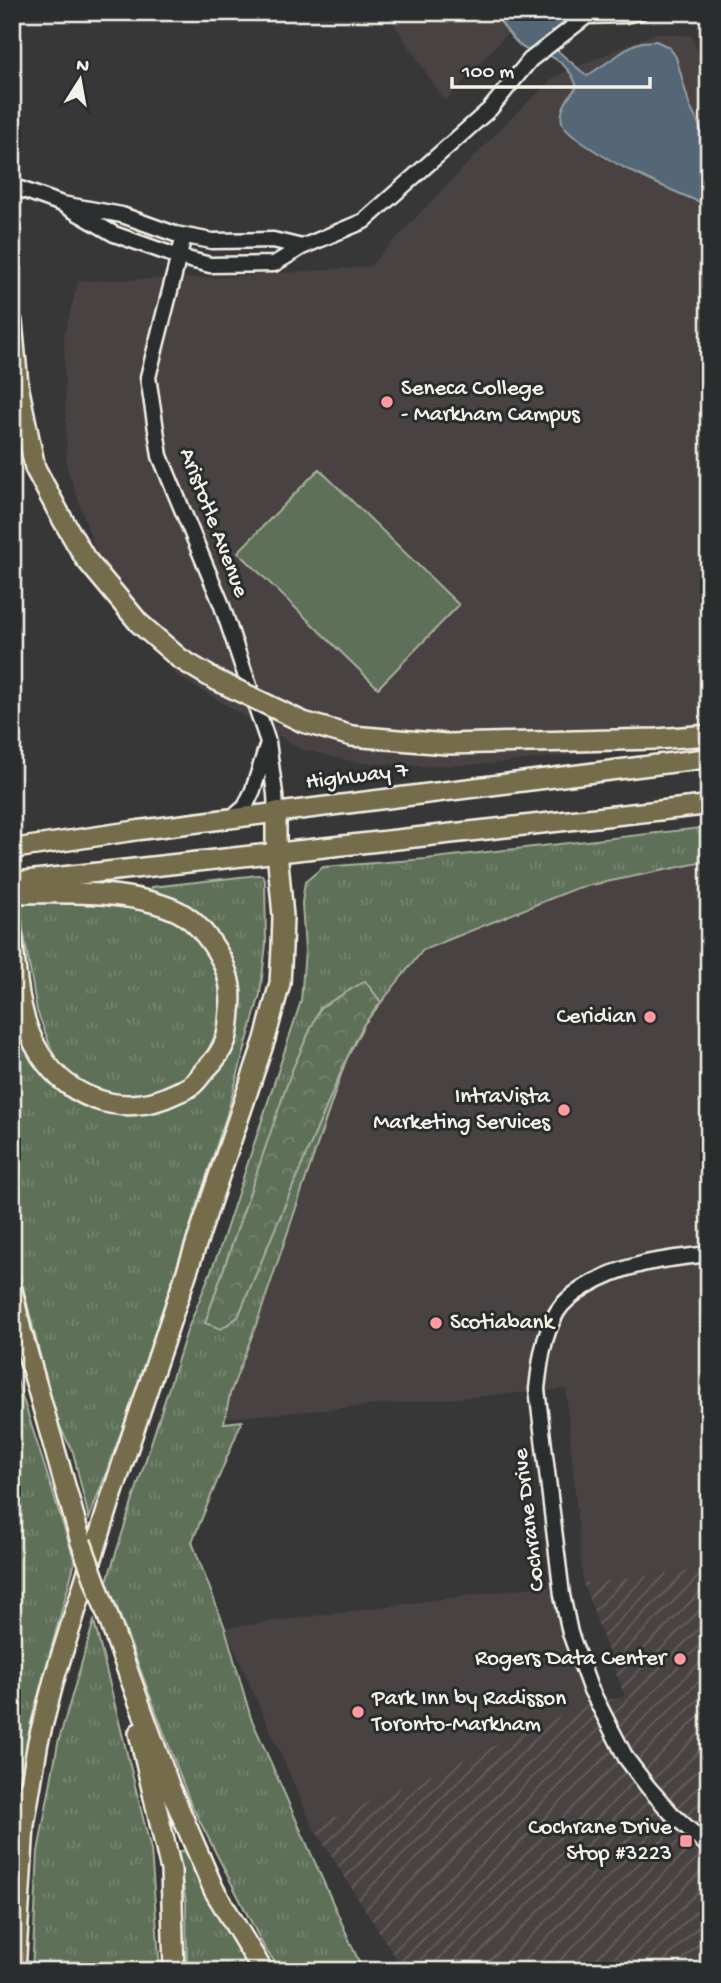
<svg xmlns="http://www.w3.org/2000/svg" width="721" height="1983" viewBox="0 0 721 1983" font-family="'Gochi Hand',sans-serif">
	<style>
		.built { fill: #494342 }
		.industrial { fill: url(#industrial-furrows) }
		.grass { fill: url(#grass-tufts); stroke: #a9b0a0; stroke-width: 2 }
		.forest { fill: url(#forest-crowns); stroke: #a9b0a0; stroke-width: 2 }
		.pitch { fill: #5e7059; stroke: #a9b0a0; stroke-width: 2 }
		.water { fill: #546677; stroke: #949ea4; stroke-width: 2 }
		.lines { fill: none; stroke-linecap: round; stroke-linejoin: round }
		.minor-casing { stroke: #f4f1e8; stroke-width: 19 }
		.major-casing { stroke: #f4f1e8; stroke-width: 23 }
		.highway-casing { stroke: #f4f1e8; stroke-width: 24 }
		.minor { stroke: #2a2d2e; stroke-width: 14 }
		.major { stroke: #746c4b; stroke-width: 18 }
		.highway { stroke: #746c4b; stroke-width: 19 }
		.highway-bridge-casing { stroke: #f4f1e8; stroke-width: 24; stroke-linecap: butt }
		.highway-bridge { stroke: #746c4b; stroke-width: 19 }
		.poi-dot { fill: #ff9aa2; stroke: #2a2d2e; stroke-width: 2.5 }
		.labels { text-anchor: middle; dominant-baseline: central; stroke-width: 6; stroke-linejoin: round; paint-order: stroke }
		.poi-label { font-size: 23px; fill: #f4f1e8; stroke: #2a2d2e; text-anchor: end }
		.street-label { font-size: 23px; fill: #f4f1e8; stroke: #2a2d2e }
	</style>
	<defs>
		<pattern id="industrial-furrows" width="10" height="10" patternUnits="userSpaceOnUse" patternTransform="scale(1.75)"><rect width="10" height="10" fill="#494342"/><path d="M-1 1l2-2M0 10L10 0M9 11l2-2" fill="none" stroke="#645f5d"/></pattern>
		<pattern id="grass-tufts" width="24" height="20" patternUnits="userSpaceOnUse" patternTransform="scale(1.75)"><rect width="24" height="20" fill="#5e7059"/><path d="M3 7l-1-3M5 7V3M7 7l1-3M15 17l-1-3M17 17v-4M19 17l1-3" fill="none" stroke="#768571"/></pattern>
		<pattern id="forest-crowns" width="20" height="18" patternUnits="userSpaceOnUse" patternTransform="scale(1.75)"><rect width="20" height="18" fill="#5e7059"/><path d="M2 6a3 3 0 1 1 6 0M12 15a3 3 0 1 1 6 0" fill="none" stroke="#768571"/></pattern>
	</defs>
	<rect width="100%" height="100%" fill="#383737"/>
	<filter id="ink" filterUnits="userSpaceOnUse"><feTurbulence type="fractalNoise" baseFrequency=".0143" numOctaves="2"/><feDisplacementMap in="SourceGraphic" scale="14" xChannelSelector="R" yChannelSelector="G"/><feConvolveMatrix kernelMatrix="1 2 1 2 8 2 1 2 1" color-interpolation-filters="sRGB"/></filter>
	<g filter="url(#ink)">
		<path class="built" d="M386,12H527L445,101Z
			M656,33L692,36L709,85V740L491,764L424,766L355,762L301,749L177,676L113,602L67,467L64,337L78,281L226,277L369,267L513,116L556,76Z
			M709,842V1569L583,1583L566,1389L224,1418L266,1250L381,969L528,891Z
			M549,1585L589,1703L313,1827L225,1628Z"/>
		<path class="industrial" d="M709,1569V1971H404L313,1827L589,1703L625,1697L583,1583Z"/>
		<path class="grass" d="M709,827V861L577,888L423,950L364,1024L346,1060L259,1317L230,1394L224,1423L242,1421L192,1542L225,1628L251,1718L363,1971H282L265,1949L190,1802L107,1581L187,1331L219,1251L301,1001L305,950L302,903L305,882L323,867L426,859Z
			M258,875H262L265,880L266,944L260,994L227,1114L131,1406L89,1519L73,1452L56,1419L15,1255L12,1239V988L42,1072L73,1100L104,1110L161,1108L236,1032L241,1009L240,989L232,959L219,937L197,913L150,894L152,887Z
			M64,897L140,908L173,918L193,933L213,958L223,989L219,1026L204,1059L184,1078L166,1089L136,1095H113L86,1087L56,1061L37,1011L23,929L20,899Z
			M12,1354L17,1380L75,1562L31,1722L14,1817L12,1839Z
			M94,1621L151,1850L160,1971H32L38,1852L58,1743Z
			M186,1850L201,1885L250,1971H187L186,1902L177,1852Z"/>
		<path class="forest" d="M365,981L381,1002L364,1024L346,1060L238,1317L221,1329L205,1323L292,1070L320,1008Z"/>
		<path class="pitch" d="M319,469L459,605L378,688L238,552Z"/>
		<path class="water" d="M494,12H572L555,40L558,51L587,76L633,45L642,42L656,41L669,47L676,57L690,107L709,144V206C664,187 624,171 583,143C577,138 567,133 563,125C557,111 569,96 577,87C572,69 556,56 538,52C535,51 530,51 527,50C515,45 501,23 494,12Z"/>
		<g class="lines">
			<g class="minor-casing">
				<path id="minor" d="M587,16L625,15L640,12
					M12,186L62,204L122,215L175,234L212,241L273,240L302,247
					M62,204L114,234L179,257L210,265L274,264L302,247L364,221L490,109L530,60L592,12
					M184,236L148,377L160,456L221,603L268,742L275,794L276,812
					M232,818L245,807L253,790L267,746
					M709,1254C665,1259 623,1263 585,1287C575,1293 563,1302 557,1312C543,1336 540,1362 537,1389L562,1595L570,1633L590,1688L626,1758L648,1787L671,1813L709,1847"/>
			</g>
			<g class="major-casing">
				<path id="major" d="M12,849L139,830L709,758
					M12,882L709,805"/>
			</g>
			<g class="highway-casing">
				<path id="highway" d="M12,322L18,385L35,468L60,515L85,558L139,623L179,658L214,679
					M303,722L352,736L446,744L657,739L709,735
					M12,893C64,893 127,889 175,910C193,918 206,934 216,950C228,969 233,989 230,1011C229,1021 229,1032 225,1042C221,1052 214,1061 207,1068C202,1073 198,1080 193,1084C188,1089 180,1091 174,1094C121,1120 61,1097 35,1045C18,1013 16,971 12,936
					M12,1290L21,1330L81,1542
					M106,1611L170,1788L214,1890L263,1971
					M139,1733L171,1870L174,1971
					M15,1971L24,1825L38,1742L55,1676L111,1498L265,1039L280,983L282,948L283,916L276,840V812"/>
			</g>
			<use href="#minor" class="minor"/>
			<use href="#major" class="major"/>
			<use href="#highway" class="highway"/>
			<g class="highway-bridge-casing">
				<path id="highway-bridge" d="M214,679L303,722
					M81,1542L106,1611"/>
			</g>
			<use href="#highway-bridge" class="highway-bridge"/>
		</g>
	</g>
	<g class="poi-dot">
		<circle cx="387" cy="402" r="7"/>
		<circle cx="650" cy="1017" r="7"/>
		<circle cx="564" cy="1110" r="7"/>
		<circle cx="436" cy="1323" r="7"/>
		<circle cx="680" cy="1659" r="7"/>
		<circle cx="358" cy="1712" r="7"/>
		<rect x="679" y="1834" width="14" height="14" rx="3.5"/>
	</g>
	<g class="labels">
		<g class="poi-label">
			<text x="401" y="389" text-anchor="start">Seneca College<tspan x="401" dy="26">- Markham Campus</tspan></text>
			<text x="636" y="1017">Ceridian</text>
			<text x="550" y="1097">IntraVista<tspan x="550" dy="26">Marketing Services</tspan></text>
			<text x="450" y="1323" text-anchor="start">Scotiabank</text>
			<text x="666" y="1659">Rogers Data Center</text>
			<text x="372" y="1699" text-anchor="start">Park Inn by Radisson<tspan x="372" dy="26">Toronto-Markham</tspan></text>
			<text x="672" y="1828">Cochrane Drive<tspan x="672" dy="26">Stop #3223</tspan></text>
		</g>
		<g class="street-label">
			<text transform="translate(213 523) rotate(69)">Aristotle Avenue</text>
			<text transform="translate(357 777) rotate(-7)">Highway 7</text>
			<text transform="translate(530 1520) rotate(-97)">Cochrane Drive</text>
		</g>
	</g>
	<rect width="721" height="1983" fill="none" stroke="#2a2d2e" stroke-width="42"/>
	<rect x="21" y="21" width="679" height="1941" fill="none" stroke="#f4f1e8" stroke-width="2.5" filter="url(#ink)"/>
	<g transform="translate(80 80) rotate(11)" stroke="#2a2d2e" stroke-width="5" paint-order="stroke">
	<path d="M0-5L12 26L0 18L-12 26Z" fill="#f4f1e8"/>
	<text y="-10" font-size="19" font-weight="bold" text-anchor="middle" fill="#f4f1e8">N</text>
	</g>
	<path d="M452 77v10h198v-10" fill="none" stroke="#f4f1e8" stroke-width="3.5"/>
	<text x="462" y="77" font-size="21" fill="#f4f1e8" stroke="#2a2d2e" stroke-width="5" paint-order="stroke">100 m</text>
</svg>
